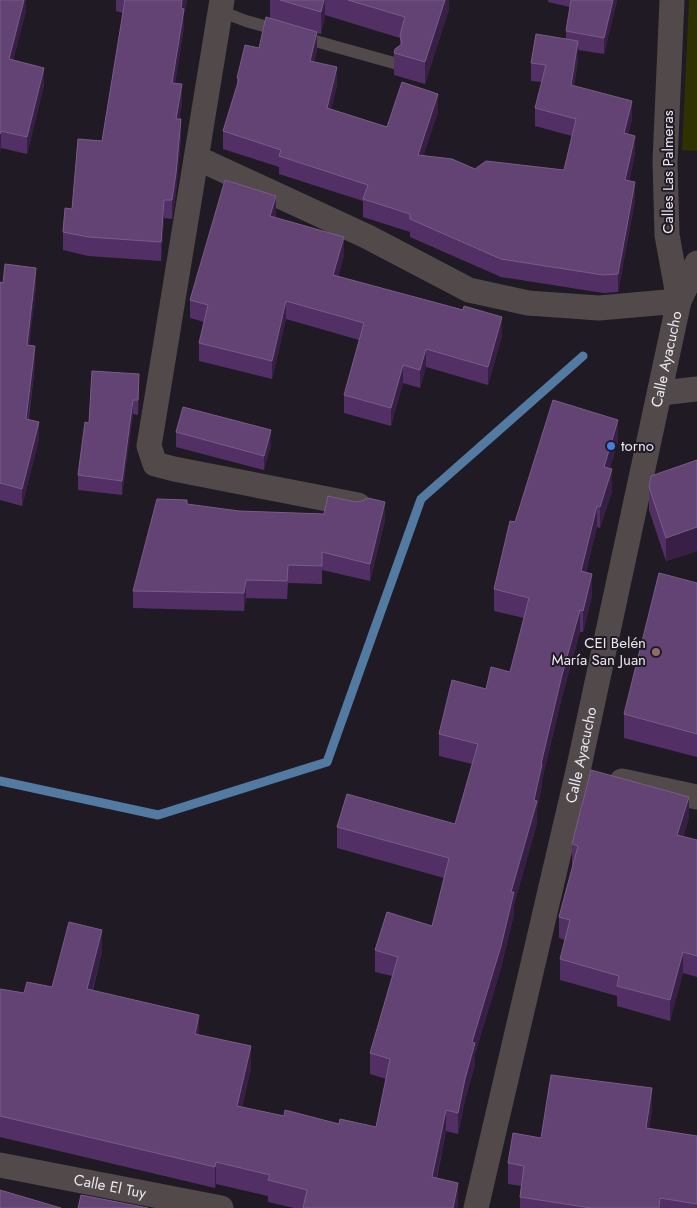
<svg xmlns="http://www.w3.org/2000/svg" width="697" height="1208" viewBox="0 0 697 1208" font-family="Jost,sans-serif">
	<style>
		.green { fill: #2d3200 }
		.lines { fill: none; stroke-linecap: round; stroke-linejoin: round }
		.stream { stroke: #537ba1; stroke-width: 9 }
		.service { stroke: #51494a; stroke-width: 12 }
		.minor { stroke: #51494a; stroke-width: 25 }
		.wall { fill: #523065 }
		.shaded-wall { fill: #371f45 }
		.building { fill: #624374; stroke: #785d87 }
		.shop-dot { fill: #3f7fe0; stroke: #201a25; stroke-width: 2 }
		.education-dot { fill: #8d6e63; stroke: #201a25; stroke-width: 2 }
		.labels { text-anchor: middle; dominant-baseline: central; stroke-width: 4; stroke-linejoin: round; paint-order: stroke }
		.street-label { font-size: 15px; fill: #ebe7ee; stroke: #201a25 }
		.poi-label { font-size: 15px; fill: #ebe7ee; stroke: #201a25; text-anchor: start }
	</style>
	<rect width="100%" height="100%" fill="#201a25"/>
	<path class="green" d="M689,0H697V151L682,150Z"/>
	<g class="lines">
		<path class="stream" d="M0,781L158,815L327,762L421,499L583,356"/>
		<path class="service" d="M220,11L246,21L279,30
			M301,37L394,63"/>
		<g class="minor">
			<path d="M222,0L149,446L155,464L174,469L358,505"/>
			<path d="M672,0L665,162L667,235L679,301"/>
			<path d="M197,158L368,237L469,290L528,303L599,308L679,301"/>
			<path d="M661,393L697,389"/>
			<path d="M622,781L697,797"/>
			<path id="s1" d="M0,1165L221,1208"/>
			<path id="s2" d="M476,1208L578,771L679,301L697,263"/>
		</g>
	</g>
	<path class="wall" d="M0,0H26V11L13,60L44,85L27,154L1,148L0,151Z
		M116,0H187L184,14V27L175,83L182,103L179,119L181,138L176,192L172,219L164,218L161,261L88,256L63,250V232L72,209L102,141L123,13L116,11Z
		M270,0H449V9L425,84L394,75V53L400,45V38L325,15L321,34L317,33V50L314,62L337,85L331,109L387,127L438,112L423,156L475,169L564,170L572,136L535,126V108L542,82L531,81V63L566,39V31L570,7L548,2V0H617L604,54L578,50V59L574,86L632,119L628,134L635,154L629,181L635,200L618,292L603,293L501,277L410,237V232L363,217V201L279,174V167L223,149V131L237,87V78L259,48L270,18Z
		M276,214L275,218L344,255L338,277L502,336L488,385L426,367L420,388L403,383L391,426L344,413V395L359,340L286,319L272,379L199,361V343L204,322L190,318V300Z
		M0,282L36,286L29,345L35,363L29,419L39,439L22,506L0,500Z
		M139,389L138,415L133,414L122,495L78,490V475L89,423Z
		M176,432L271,444L264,470L176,447Z
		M618,441L610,468L612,491L600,528L597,527L586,572L592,596L583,632H580L562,697L542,780V785L537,809V823L514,905V914L501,968L475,1054V1065L465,1100L458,1134L446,1131L437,1178L458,1204V1208H294L268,1202V1196L216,1184L215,1188L0,1137V989L24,993L52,987L102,952L93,990L199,1035L251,1068L242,1107L284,1116L339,1124L376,1127L386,1079L370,1074V1053L392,976L375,972V950L432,926L444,878L337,848V827L455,824L472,764L439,756V734L486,689L510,672L524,618L494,611V589L515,522Z
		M697,460V551L666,561L649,510V487Z
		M187,504L239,511L385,520L370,581L322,570V584L288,583L287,599L246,598L244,611L133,608V591Z
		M697,583V757L624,738V714Z
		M689,818L683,837L697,840V977L683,973L670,1021L617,1006V996L560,980V959L565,940L559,938V917L573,865H572V844Z
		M652,1109L649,1128L697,1136V1208H520V1197L521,1186L508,1184V1163L541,1138Z"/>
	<path class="shaded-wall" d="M24,0H26V11L9,76V59Z
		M182,0H187L184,14V27L172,101V83L181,8Z
		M324,0H325V15L321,34V12Z
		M445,0H449V9L425,84V62Z
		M613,0H617L604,54V38Z
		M317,32V50L310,79V61Z
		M578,41V59L571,103V85Z
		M337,67V85L327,126V108Z
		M44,68V85L27,154V137Z
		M182,84V103L176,137V119Z
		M438,94V112L418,173V155Z
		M632,101V119L624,151V133Z
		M181,119V138L176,192L172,219V200Z
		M1,131V148L0,151V134Z
		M635,136V154L625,198V180Z
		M635,182V200L618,292V274Z
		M276,196V214L270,234V216Z
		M164,200V218L161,261V242Z
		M344,237V255L333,294V275Z
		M36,268V286L27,362V345Z
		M286,301V319L272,379V361Z
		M502,317V336L488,385V367Z
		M35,346V363L26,436V419Z
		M426,349V367L420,388V370Z
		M403,365V383L391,426V408Z
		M139,374V389L138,415V400Z
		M133,400V414L122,495V481Z
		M618,420V441L604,488V467Z
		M39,422V439L22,506V489Z
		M271,430V444L264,470V456Z
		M612,469V491L600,528V507Z
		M385,502V520L370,581V564Z
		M597,506V527L581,593V571Z
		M697,527V551L666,561V538Z
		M592,574V596L583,632V611Z
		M246,580V598L244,611V593Z
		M580,610V632L562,697L542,780V785L537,809V823L514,905V914L501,968L475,1054V1065L465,1100L458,1134V1113L472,1042L511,892L534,800L541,764L562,675Z
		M689,797V818L677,856V835Z
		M102,930V952L87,1010V989Z
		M683,952V973L670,1021V1000Z
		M199,1015V1036L195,1034Z
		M251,1046V1068L237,1128V1106Z
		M652,1088V1109L646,1149V1128Z
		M446,1110V1131L432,1199V1177Z
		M216,1162V1184L215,1188V1167Z
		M458,1183V1208H453Z"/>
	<path class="building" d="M0,0H24L9,59L44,68L27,137L1,131L0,134Z
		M125,0H182L181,8L184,9L172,83L182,84L176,119H181L176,173L172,200H164L161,242L88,237L63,232L65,208L72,209L78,139L102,141Z
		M280,0H324L321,12Z
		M348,0H445L425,62L394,53L395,49L402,44L400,35L405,17Z
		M571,0H613L604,38L566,31Z
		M266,17L317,32L310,61L337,67L327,108L387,127L402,82L438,94L418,155L452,159L475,169L486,161L564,170L576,119L535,108L546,65L531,63L536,34L578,41L571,85L632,101L624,133L635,136L625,180L635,182L618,274L603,275L501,259L410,219V214L363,199L368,185L279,156L281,150L223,131L239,79L237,78L245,45L259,48Z
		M225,180L276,196L270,216L344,237L333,275L463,310L464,306L502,317L488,367L426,349L420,370L403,365L391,408L344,395L364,323L286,301L272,361L199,343L208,305L190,300Z
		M5,264L36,268L27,345L35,346L26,419L39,422L22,489L0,483V282L3,283Z
		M92,371L139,374L138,400H133L122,481L78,475L85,422L89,423Z
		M553,400L618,420L604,467L612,469L600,507L597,506L581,571L592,574L583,611L580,610L562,675L541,764H542L534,800L537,801L511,892H514L501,946L472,1042L475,1043L465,1079L458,1113L446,1110L432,1177L458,1183L453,1208H303L307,1190L268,1180L270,1175L216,1162L215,1167L0,1116V989L24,993L27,982L52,987L69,922L102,930L87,989L199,1015L195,1034L251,1046L237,1106L284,1116L285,1110L339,1124L340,1119L376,1127L390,1059L370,1053L398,957L375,950L387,912L432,926L449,858L337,827L347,794L455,824L478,744L439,734L452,680L486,689L491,667L510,672L529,598L494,589L510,521L515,522Z
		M183,407L271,430L264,456L176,432Z
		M697,460V527L666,538L649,487L651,476Z
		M328,496L355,502L362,501L368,498L385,502L370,564L322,552V566L288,565L287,581L246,580L244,593L133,591L157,499L187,500V504L239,511L324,514Z
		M659,573L697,583V734L624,714Z
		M591,770L689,797L677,835L697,840V956L683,952L670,1000L617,986L619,976L560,959L570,920L559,917L578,846L572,844Z
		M551,1075L652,1088L646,1128L697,1136V1204L660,1198L659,1208H591L520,1197L524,1166L508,1163L513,1133L541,1138Z
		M0,1190L61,1208H0Z
		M81,1195L148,1208H78Z"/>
	<circle class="shop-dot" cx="611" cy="446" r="5"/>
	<circle class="education-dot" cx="656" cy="652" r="5"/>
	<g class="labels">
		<g class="street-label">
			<text transform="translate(668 172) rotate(-90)">Calles Las Palmeras</text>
			<text stroke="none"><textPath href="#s2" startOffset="870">Calle Ayacucho</textPath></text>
			<text stroke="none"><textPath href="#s2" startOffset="465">Calle Ayacucho</textPath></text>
			<text stroke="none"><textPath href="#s1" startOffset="112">Calle El Tuy</textPath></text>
		</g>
		<g class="poi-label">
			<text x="621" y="446">torno</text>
			<text x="646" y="643" text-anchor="end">CEI Belén<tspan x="646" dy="17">María San Juan</tspan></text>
		</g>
	</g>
</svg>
